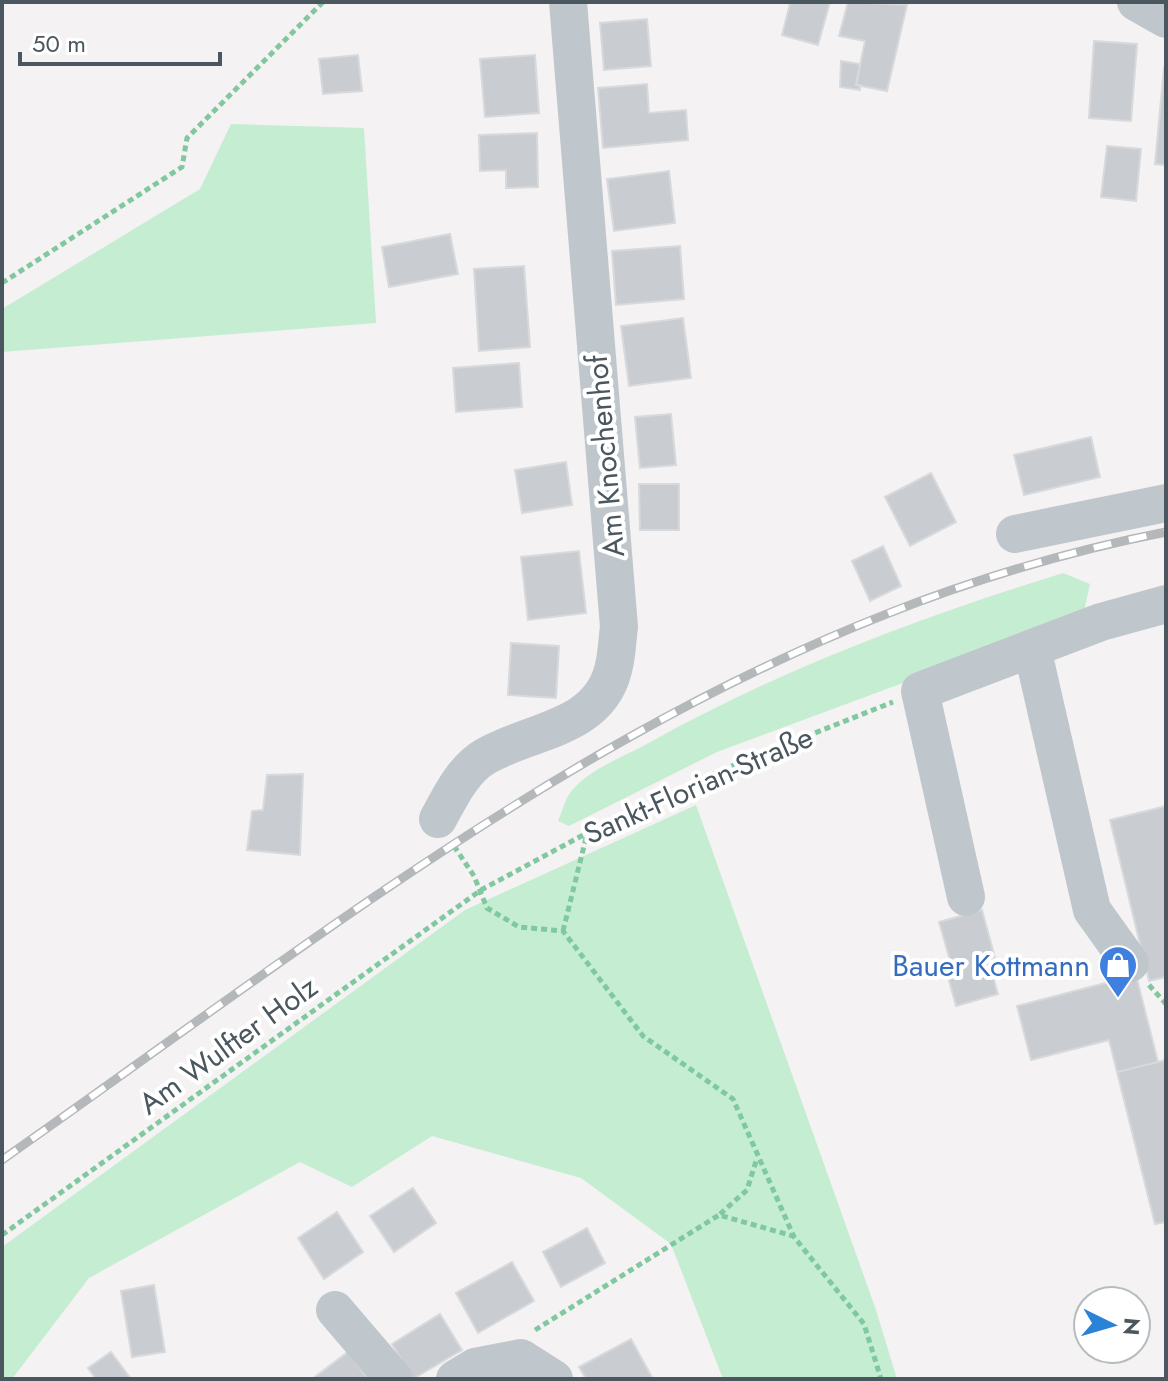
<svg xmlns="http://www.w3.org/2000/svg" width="1168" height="1381" viewBox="0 0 1168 1381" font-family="Jost,sans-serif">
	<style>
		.green { fill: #c5edd1 }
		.building { fill: #c9cdd1; stroke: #d7d9dc; stroke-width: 2 }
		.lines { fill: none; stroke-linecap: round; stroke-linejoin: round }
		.path { stroke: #80c89f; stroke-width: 5; stroke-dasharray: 6 4; stroke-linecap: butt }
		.minor { stroke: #bfc7cd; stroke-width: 38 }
		.rail-casing { stroke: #b5b8bb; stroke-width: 9 }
		.rail { stroke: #fff; stroke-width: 6; stroke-dasharray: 18; stroke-linecap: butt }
		.labels { text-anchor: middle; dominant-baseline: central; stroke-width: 8; stroke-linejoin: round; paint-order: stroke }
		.street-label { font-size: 30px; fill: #4b575e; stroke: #fff }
		.shop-label { font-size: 30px; fill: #366cbe; stroke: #fff; text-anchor: end }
	</style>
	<rect width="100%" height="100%" fill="#f4f2f2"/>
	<path class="green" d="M231,124L364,128L376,323L2,352V309L200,189Z
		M1063,573L1090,584L1083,616L717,752L569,826L558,821C562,812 565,800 570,793C587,770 623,757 647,744C779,670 918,618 1063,573Z
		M696,805L876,1310L897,1379H723L671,1244L581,1178L432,1136L352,1187L300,1162L89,1278L12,1379H2V1247L465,910Z"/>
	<path class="building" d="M782,2H830L818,45L782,35L790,4Z
		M848,2L907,5L887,91L856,85L865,41L839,36Z
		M647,19L651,66L604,70L600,23Z
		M1094,41L1137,44L1131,121L1089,118Z
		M358,55L362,91L323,94L319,59Z
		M535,55L539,113L485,117L480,59Z
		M841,61L860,64L856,85H860V90L840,87Z
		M1164,68H1166V165L1155,164Z
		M647,84L649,113L686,110L688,140L603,148L598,88Z
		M537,133L538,187L506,188V170L480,171L479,135Z
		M1107,146L1141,149L1136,201L1101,197Z
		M669,171L675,223L614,231L607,179Z
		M450,234L458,274L389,287L382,247Z
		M680,246L684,299L616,305L612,251Z
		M524,266L530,347L479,351L474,269Z
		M683,318L691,378L629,386L621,326Z
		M519,363L522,407L456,412L453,368Z
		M671,414L676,465L640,468L635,417Z
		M1091,437L1100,477L1024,495L1014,455Z
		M566,462L572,505L522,513L515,470Z
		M931,473L956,522L910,546L885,497Z
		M639,484H679V530H640Z
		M883,546L901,586L870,601L852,561Z
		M579,551L586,613L528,620L521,557Z
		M511,643L559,646L556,698L508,695Z
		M303,774L300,855L247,850L252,811L263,810L267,775Z
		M1166,806V977L1149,981L1110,820Z
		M982,910L995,958L988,960L998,994L956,1006L945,966L951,964L939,922Z
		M1136,975L1158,1062L1117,1072L1109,1040L1031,1060L1017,1006Z
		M1166,1060V1222L1155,1224L1117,1072Z
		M413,1188L436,1223L394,1252L370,1216Z
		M337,1212L363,1252L324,1279L298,1238Z
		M587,1228L605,1263L561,1287L543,1252Z
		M512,1262L534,1301L478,1333L456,1293Z
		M154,1285L165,1352L132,1357L121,1291Z
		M440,1314L462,1350L413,1379L392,1344Z
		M631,1339L653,1379H586L579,1367Z
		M111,1352L131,1379H96L88,1368Z
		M348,1352L368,1379H312Z"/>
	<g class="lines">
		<path class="path" d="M2,283L182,167L187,138L323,2
			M454,846L474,876L487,908L519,927L563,931L643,1036L733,1099L794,1237L864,1324L881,1379
			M563,931L587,834
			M1149,985L1166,1004
			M720,1214L747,1190L757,1158
			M2,1235L481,890L587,833L724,769L893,702
			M535,1330L719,1215L793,1236"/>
		<path class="minor" d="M1136,2L1166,19
			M1015,534L1166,503
			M1032,648L1092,910L1130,963
			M438,819C450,797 463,769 486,756C531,730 598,729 613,670C617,656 617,641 619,627L568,2
			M966,897L920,691L1101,622L1166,604
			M335,1310L394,1379
			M455,1379L475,1367L521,1358L554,1379"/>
		<g class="rail-casing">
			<path id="rail" d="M2,1160C370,902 713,620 1166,532"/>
		</g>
		<use href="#rail" class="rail"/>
	</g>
	<defs>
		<g id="shop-pin" transform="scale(2)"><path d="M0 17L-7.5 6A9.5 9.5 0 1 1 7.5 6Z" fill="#3f7fe0" stroke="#fff"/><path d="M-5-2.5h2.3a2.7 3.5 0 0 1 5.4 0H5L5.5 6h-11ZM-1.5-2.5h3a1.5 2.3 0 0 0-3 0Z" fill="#fff"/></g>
	</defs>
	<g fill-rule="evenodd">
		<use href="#shop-pin" x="1118" y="965"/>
	</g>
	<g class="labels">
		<g class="street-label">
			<text transform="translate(605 456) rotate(-95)">Am Knochenhof</text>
			<text transform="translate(698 785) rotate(-24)">Sankt-Florian-Straße</text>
			<text transform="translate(228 1045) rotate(-36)">Am Wulfter Holz</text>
		</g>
		<g class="shop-label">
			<text x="1090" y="965">Bauer Kottmann</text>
		</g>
	</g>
	<rect width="1168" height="1381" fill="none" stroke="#4b575e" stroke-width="8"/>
	<g transform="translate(1112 1325) rotate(95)"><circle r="38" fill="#ffffff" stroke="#b7bcbf" stroke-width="2"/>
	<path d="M0-6L14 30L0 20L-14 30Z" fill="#2a83d6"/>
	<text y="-12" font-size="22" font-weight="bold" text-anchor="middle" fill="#4b575e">N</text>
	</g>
	<path d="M20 52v12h200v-12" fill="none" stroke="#4b575e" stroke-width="4"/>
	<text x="32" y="52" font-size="24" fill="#4b575e" stroke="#ffffff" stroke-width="6" paint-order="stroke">50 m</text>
</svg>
